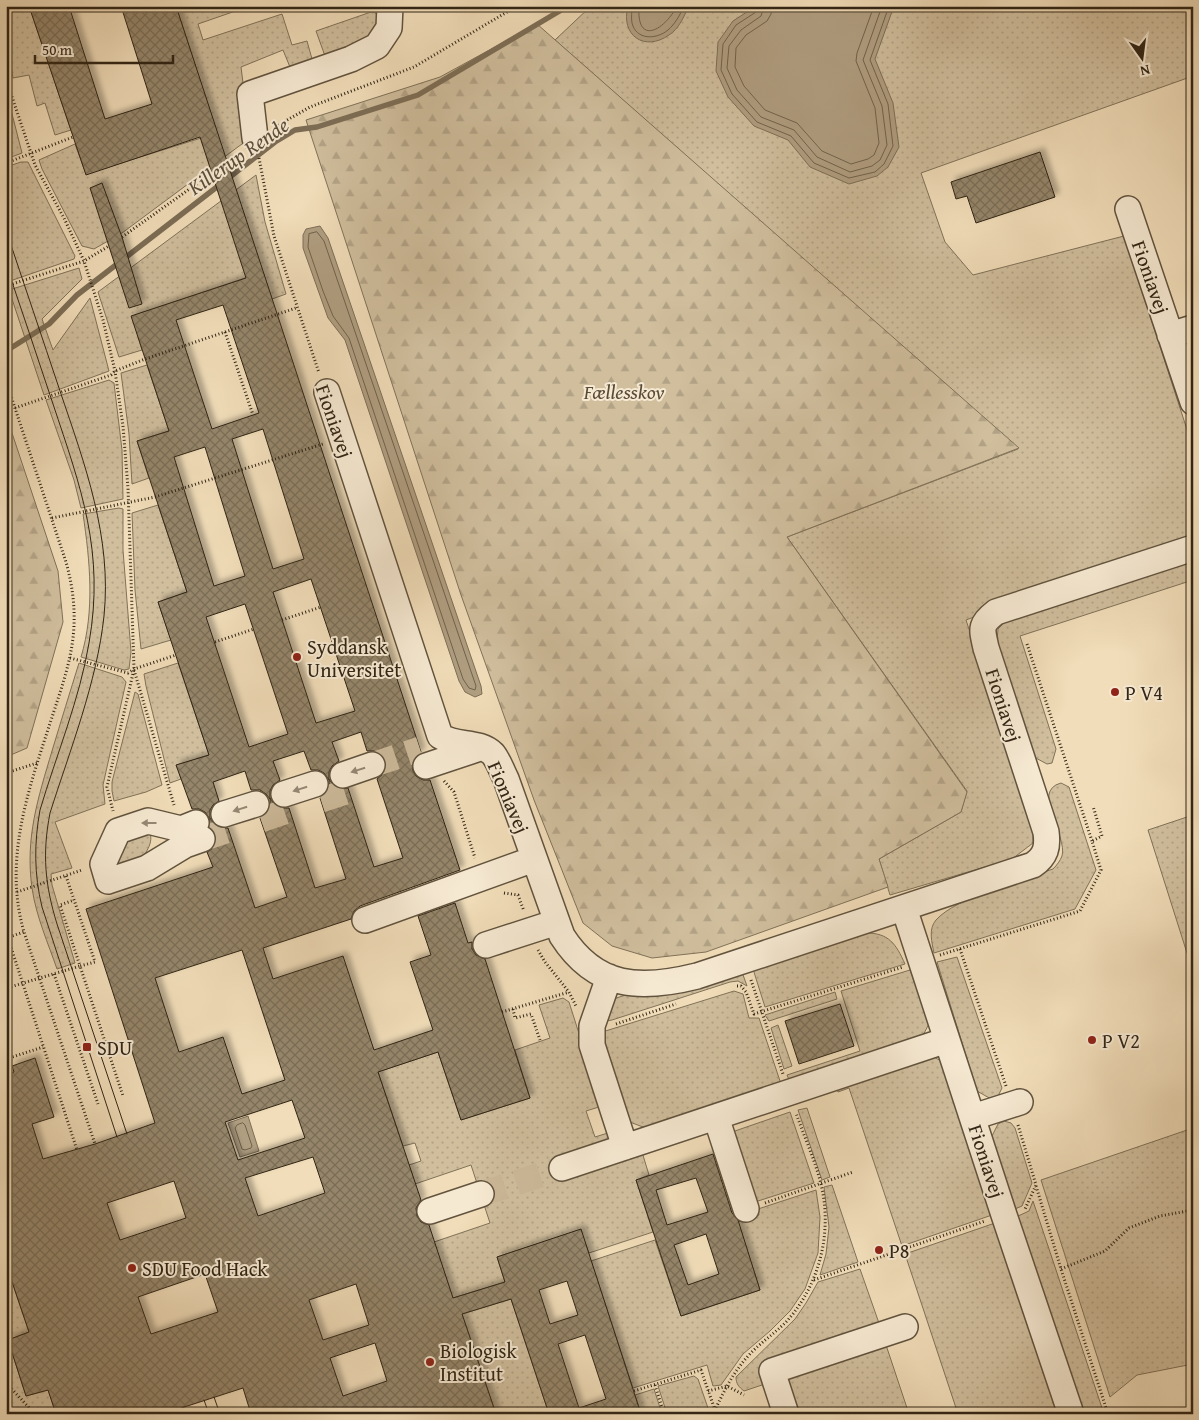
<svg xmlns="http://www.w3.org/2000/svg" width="1199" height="1420" viewBox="0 0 1199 1420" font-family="'Gentium Book Plus',serif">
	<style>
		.grass { fill: url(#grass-dots); stroke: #807259 }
		.forest { fill: url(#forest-firs); stroke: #807259 }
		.water { fill: #b09e81; stroke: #7d6e56 }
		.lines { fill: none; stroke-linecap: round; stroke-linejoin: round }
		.shore { stroke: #70624b; stroke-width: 1 }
		.stream { stroke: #7d6e56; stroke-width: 5.5 }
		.building { fill: url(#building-cross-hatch); stroke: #312515; fill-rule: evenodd; filter: url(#shadow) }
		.minor-tunnel { stroke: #cbb898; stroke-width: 25; stroke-dasharray: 25 12; stroke-linecap: butt }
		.minor-casing { stroke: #61533e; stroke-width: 28 }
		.path { stroke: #312515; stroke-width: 3; stroke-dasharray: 1 2.5; stroke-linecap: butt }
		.minor { stroke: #f6e9d2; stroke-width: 25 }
		.tram { stroke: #312515; stroke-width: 1 }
		.oneway { fill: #948774 }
		.poi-dot { fill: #8f2418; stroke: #f6e9d2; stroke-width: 2 }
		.labels { text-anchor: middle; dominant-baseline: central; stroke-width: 4; stroke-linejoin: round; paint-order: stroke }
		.street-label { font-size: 20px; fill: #312515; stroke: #f6e9d2 }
		.park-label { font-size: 20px; font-style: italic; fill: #594b37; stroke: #f6e9d2 }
		.poi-label { font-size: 20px; fill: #312515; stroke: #f6e9d2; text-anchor: start }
		.water-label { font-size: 21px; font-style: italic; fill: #5d4f3b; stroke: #f6e9d2 }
	</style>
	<defs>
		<pattern id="grass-dots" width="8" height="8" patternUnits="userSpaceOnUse" patternTransform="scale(1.25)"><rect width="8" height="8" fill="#d0be9d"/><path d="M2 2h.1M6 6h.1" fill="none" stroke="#b3a386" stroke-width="1.8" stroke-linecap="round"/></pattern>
		<pattern id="forest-firs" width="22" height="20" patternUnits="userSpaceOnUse" patternTransform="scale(1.25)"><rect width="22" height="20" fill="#d0be9d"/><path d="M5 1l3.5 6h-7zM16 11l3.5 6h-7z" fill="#b3a386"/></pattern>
		<pattern id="building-cross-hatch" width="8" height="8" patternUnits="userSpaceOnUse" patternTransform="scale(1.25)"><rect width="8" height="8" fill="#95856a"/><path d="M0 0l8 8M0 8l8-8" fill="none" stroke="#7a6d56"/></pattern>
		<filter id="shadow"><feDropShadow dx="4.5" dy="-4.5" stdDeviation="2.5" flood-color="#0004"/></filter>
	</defs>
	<rect width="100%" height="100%" fill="#f1ddb9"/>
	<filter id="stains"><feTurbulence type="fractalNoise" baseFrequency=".004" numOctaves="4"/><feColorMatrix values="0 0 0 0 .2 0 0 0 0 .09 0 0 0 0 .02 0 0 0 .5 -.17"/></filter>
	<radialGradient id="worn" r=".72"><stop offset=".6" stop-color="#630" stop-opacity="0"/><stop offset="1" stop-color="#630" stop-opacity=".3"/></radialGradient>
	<path class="grass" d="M6,6H29L71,130L55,135L45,103L37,106L29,75L13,78L6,38Z
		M176,6H250L198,24L203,40L282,14L292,45L307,41L312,59L325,56L316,31L371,12L376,13L378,19L375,36L292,72L283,50L241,67L250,138L122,233L94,249L82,246L42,169L39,160L75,144L86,174L217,133Z
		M591,6H1193V76L921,173L945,242L973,275L1124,236L1193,448V535L966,620L1033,824V843L1012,859L890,895L879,859L961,812L967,791L787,537L1018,449L555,40Z
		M6,101L9,102L22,153L6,159Z
		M21,162H28L75,256L74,259L7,282L6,167Z
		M256,175L265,222L286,294L272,299L263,272L132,316L142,350L119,357L98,292Z
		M79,268L82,279L42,319L53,350L90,298L109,371L44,395L9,290Z
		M147,365L169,431L137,441L149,478L132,484L129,434L121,373Z
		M109,380L114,383L122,450L123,499L81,508L74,480L46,400Z
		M158,505L187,592L158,602L171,640L141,649L135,590L132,513Z
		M119,508L123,509V550L131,652L129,669L124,670L81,657C95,611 90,561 83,514Z
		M1193,560V580L1020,636L1056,749L1052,763L1047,764L1032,756L997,641L998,629L1005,622Z
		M79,663L122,677L126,682L103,785L105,804L55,822L72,868L51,874L52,885L75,963L57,969C48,943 36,916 32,888C25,838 38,798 52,751C61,721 70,692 79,663Z
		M178,663L209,755L177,765L181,779L170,783L146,686L144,674Z
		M135,692L138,694L162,785L146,792L114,801L112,791V782Z
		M1061,783L1069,787L1096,870L1075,909L934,953C932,943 928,929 936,920C955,898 1024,879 1053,869C1057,865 1060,861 1062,856C1068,836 1030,791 1061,783Z
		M1193,815V972L1148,830Z
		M149,830C155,843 145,855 136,864L119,865L117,859L121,843Z
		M866,933C889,933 896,944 905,964L765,1007L753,969Z
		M957,957L1002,1088L997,1098L991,1099L977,1091L937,962Z
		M910,970L930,1022L921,1039L790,1082L787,1075L860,1051L841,991Z
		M742,972L747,986L738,981L730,982L612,1020L600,1022L613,999L629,994Z
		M734,991L743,994L749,1018H759L782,1087L654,1126L643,1127L627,1121L599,1033Z
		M835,992L837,999L769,1021L765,1015Z
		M563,998L569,1002L602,1106L586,1111L595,1137L611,1132L642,1152L649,1175L636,1180L653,1232L589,1253L580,1230L497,1257L505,1282L453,1298L434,1242L490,1223L471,1165L415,1184L409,1165L421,1161L415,1143L403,1146L378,1072L438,1052L461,1120L530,1098L515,1050L550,1038L539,1005Z
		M778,1025L792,1066L784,1069L771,1028Z
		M929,1054L946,1064L995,1214L902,1246L849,1088L838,1092L836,1088Z
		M807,1108L830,1177L822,1180L798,1110Z
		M790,1112L814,1183L755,1202L732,1132Z
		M1004,1121L1011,1123L1015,1128L1032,1183L1022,1206L1015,1209L991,1138L998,1124Z
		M1193,1128V1364L1137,1375L1110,1397L1041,1180Z
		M832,1185L858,1262L820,1275L826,1254L829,1227L824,1187Z
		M816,1190L820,1217L818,1253L805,1289L790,1311L770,1331L743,1354L721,1385L713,1386L707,1365L633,1388L591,1261L655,1240L681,1316L760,1290L738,1222L759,1215L758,1209Z
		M1033,1201L1104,1414H1083L1016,1217L1029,1211Z
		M998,1222L1061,1414H958L905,1254Z
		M6,1264L29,1332L8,1340L26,1396L48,1390L56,1414H6Z
		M860,1269L880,1326L765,1384L744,1391C739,1387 736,1384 736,1377L795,1319L806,1303L818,1282Z
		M511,1299L549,1414H496L462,1314Z
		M885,1342L909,1414H795L783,1376Z
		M694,1376L698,1379L710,1414H667L658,1386Z
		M654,1389L662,1414H641L635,1395Z"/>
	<path class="forest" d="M537,24L1019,448L787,537L967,792L961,812L879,859L888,887L706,952L652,958L612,946L583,923L534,800L461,595L306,120L440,77Z
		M6,415L58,571L63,622L27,748L6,757Z"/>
	<path class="water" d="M628,6H689C684,16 679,29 669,35C645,52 620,36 628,6Z
		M756,6H894L875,59L893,103L899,147L888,167L877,176L849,184L810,167L788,140L754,126L728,97L716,71L718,42L733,21Z
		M320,226L328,238L481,686L482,694L475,697L465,692L459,681L345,340L328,318L303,248V235L306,229Z
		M248,1116L259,1151L240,1157L228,1123Z"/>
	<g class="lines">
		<path class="shore" d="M632,6C632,11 631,18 632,23C636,40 656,40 668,30C675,24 680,15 684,6
			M639,6C636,47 665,30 677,6
			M758,6L756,12L736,25L723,44L721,70L732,94L757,122L791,136L814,163L849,178L875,172L884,164L893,146L888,104L870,60L889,6
			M764,6L761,16L741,30L729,46L727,68L737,90L761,117L794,130L817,157L850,172L872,166L880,160L887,145L882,106L863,60L882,6
			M772,6L771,14L767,21L746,35L736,48L735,67L744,86L765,110L797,123L822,151L851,164L868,159L874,155L879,143L875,108L856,61L857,53L874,6
			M317,232L324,241L476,686L475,690L469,688L463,679L349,338L333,316L323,291L308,247L309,234Z
			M243,1123L245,1125L252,1146L251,1148L245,1150L242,1149L235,1128L237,1125Z"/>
		<path class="stream" d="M6,351L49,324L77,295L275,142L295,130L317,127L418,95L568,6"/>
	</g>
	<path class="building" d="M29,6H69L105,119L152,104L121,6H176L421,752L416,756L412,763L413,771L416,776L423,780H430L460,870L360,906L354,911L351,919L263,948L273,979L343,956L374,1050L433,1030L410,962L431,955L418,916L455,903L468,943L472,942V949L476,955L485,959L530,1098L461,1120L438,1052L378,1072L421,1200L416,1208L417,1216L421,1222L429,1225L453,1298L505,1282L497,1257L581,1229L641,1414H549L511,1299L462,1314L496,1414H251L243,1388L175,1410L177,1414H56L48,1390L26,1396L8,1340L29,1332L6,1264V1075L14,1072L12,1066L35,1058L54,1117L32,1124L43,1159L95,1144L155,1123L86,909L213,867L207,852L213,848L216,841L215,834L209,827V818L205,812L199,809H192L176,765L209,755L158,602L187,592L137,441L169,431L131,316L246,278L200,137L86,175ZM223,305L259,413L212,429L176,320ZM263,429L304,559L273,569L232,439ZM205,447L245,576L214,586L174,457ZM311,579L355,711L316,723L273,592ZM245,604L288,734L249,747L206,617ZM361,732L367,751H374L381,754L386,761V768L383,774L377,779L403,858L374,867L348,788L341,789L334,786L329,779V772L332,766L339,761L332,742ZM304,751L311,770H318L324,773L329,780V787L326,793L320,798L346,879L315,888L289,808H281L275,805L270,798V791L273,785L280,780L273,761ZM245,771L251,790H260L266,794L270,799V808L266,814L260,818L287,897L255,908L228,828H221L215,825L210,818V810L213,805L219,801L213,782ZM242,950L285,1080L242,1094L223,1037L179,1052L155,978ZM292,1100L305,1138L238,1160L225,1122ZM313,1157L325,1193L258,1216L245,1178ZM174,1181L186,1218L120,1240L107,1203ZM205,1274L218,1312L151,1334L138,1297ZM567,1281L578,1315L550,1324L539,1290ZM356,1284L369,1325L323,1340L309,1300ZM585,1335L606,1399L579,1408L558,1344ZM375,1343L387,1381L343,1396L330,1358Z
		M1040,152L1055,197L976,223L967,196L956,199L951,182Z
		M102,183L122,237L142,304L129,308L90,188Z
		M840,1004L854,1046L799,1064L785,1021Z
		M713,1154L732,1213L738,1220L760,1290L681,1316L636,1180ZM696,1178L708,1212L667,1225L656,1190ZM706,1234L719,1274L688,1285L674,1245Z"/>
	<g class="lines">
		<path class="minor-tunnel" d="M372,765L420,749
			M321,800L349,791
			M261,820L290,810
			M202,839L229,830
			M481,1194L562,1168"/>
		<g class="minor-casing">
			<path id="minor" d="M255,138L250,94L351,59L377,46L389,28L390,6
				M1128,209L1193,402
				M1170,335L1193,328
				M327,392L440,736C456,747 479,740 493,754C498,760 502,771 506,779L562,936C596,989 641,990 697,976L1033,865C1046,856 1048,847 1046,832L986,648C982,629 979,625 996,612L1193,548
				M426,766L480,748
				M343,775L372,765
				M284,794L315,784
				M224,814L256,804
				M196,823L181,829L148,821L118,831L103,864L108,881L147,868L185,845L202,839
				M904,908L1004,1215L1071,1414
				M365,920L534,859
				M486,945L557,922
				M609,977L592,1026V1045L625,1147
				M716,1117L746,1209
				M973,1117L1020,1102
				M562,1168L947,1040
				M430,1211L481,1194
				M786,1414L772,1371L905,1327"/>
		</g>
		<path class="path" d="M6,55L11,94L35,165L64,218L84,261L103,320L115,371L123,426L128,488L134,669L107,787L113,811
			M275,127L310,107L414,67L517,6
			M259,158L274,236L319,373
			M6,163L73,137
			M227,164L240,152
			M122,237L212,173
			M6,286L84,261L109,246
			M225,332L253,415
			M6,381L66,562C73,587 76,612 73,638C70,663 62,687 54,711C31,783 2,856 24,932L95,1144
			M15,408L111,375L115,371L145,359L296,308
			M52,518L155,497L323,444
			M282,620L321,607
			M215,642L254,629
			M1027,644L1092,841
			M70,658L128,673L134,669L176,655
			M134,670L174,805
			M6,773L37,763
			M444,781L454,792L475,858
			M66,876L95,962L80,966L60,905L74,900
			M17,892L82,870
			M504,893L518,895L524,911
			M6,938L24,932
			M8,938L77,1150
			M960,949L1006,1086
			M538,950L545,962L569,992
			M940,955L1080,911L1101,870L1092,841L1102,836L1093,806
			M54,974L98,1104
			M751,980L783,1074
			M737,986H741L746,992L754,1014L903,967
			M6,991L10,987L80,966L123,1096
			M513,1009L515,1018L531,1014L540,1040
			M502,1012L569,992L576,1006
			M616,1024L676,1004
			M6,1059L43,1047
			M1018,1125L1036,1185L1025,1209
			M1036,1186L1061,1269L1108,1414
			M765,1203L853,1172
			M1061,1269L1105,1251L1129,1228L1160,1216L1193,1210
			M814,1280L985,1221
			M6,1380L9,1386L35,1414
			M655,1385L664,1414
			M634,1391L701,1370L715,1410
			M708,1391L727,1386L744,1395
			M183,1407L185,1414
			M717,1414L715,1410C724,1391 734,1371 749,1355C760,1343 774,1334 786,1322C819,1286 833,1233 821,1184C815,1160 804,1136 796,1113"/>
		<use href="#minor" class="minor"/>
		<path class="tram" d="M6,230C24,284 42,337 60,391C85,465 112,537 104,616C97,682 70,750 50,813C42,854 45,885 57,924L127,1134
			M6,264C22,310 37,357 53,404C81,488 105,552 89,643C80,698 56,756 40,810C34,843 34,874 42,907L117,1137
			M214,1397L220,1414
			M204,1400L209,1414"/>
	</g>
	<defs><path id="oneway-solid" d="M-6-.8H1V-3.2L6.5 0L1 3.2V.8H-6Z" transform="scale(1.25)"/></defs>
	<g class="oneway">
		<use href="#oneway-solid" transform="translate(358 770) rotate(162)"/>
		<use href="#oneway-solid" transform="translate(300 789) rotate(162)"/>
		<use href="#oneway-solid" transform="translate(240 809) rotate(162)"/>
		<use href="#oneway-solid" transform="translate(149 823) rotate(-180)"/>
	</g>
	<g class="poi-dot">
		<circle cx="297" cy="657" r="5"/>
		<circle cx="1115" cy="692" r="5"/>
		<circle cx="1092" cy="1040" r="5"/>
		<rect x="82" y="1042" width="10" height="10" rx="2.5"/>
		<circle cx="879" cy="1250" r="5"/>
		<circle cx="132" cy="1268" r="5"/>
		<circle cx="430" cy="1362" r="5"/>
	</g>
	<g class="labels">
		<g class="street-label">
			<text transform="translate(1151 277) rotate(71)">Fioniavej</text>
			<text transform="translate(335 421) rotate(71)">Fioniavej</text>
			<text transform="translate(1004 705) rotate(72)">Fioniavej</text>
			<text transform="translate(509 797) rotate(67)">Fioniavej</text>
			<text transform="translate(987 1161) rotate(72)">Fioniavej</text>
		</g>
		<g class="park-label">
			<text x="624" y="391">Fællesskov</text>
		</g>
		<g class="poi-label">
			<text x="307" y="646">Syddansk<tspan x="307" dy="23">Universitet</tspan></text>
			<text x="1125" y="692">P V4</text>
			<text x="1102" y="1040">P V2</text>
			<text x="97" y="1047">SDU</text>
			<text x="889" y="1250">P8</text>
			<text x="142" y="1268">SDU Food Hack</text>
			<text x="440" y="1350">Biologisk<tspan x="440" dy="23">Institut</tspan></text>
		</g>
		<g class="water-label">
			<text transform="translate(238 156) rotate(-35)">Killerup Rende</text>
		</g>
	</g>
	<rect width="1199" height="1420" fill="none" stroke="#f1ddb9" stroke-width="25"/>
	<rect x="8" y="8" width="1184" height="1405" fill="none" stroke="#312515" stroke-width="2.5"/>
	<rect x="12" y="12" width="1174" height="1395" fill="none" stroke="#312515"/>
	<g transform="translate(1142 58) rotate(166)" stroke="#f6e9d2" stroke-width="4" paint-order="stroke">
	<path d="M0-4L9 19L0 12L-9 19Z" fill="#312515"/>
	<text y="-8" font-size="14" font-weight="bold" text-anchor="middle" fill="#312515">N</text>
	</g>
	<path d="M35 55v8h138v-8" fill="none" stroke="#312515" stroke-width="2.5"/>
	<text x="42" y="55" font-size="15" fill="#312515" stroke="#f6e9d2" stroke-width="4" paint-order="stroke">50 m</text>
	<rect width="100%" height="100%" filter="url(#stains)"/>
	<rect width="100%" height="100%" fill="url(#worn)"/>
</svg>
